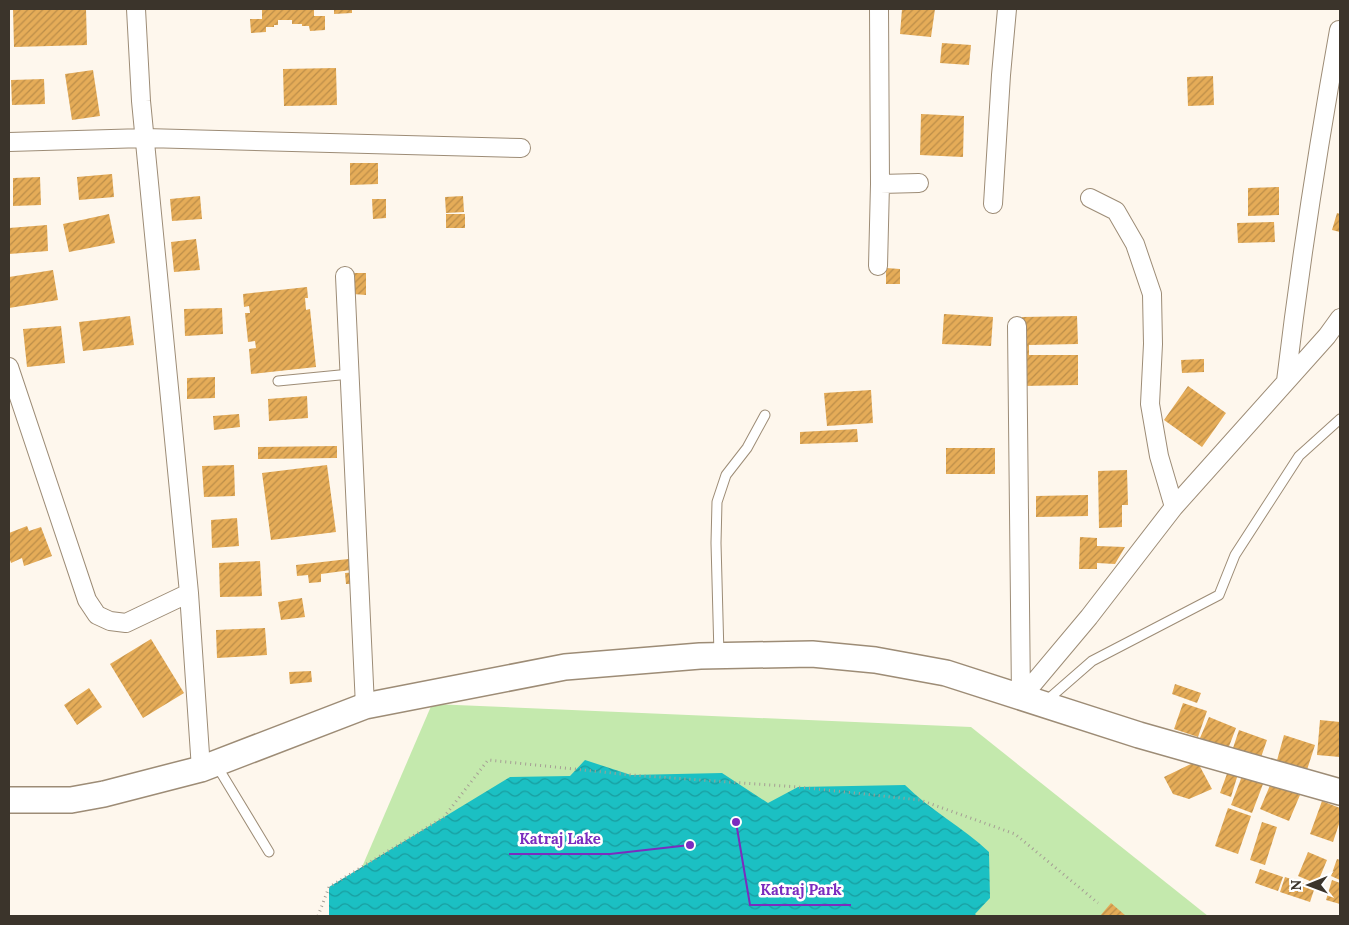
<svg xmlns="http://www.w3.org/2000/svg" width="1349" height="925" viewBox="0 0 1349 925" font-family="Lora,serif">
	<style>
		.park { fill: #c4e9ad }
		.water { fill: url(#water-waves) }
		.building { fill: url(#building-hatch) }
		.lines { fill: none; stroke-linecap: round; stroke-linejoin: round }
		.lane-casing { stroke: #9d8c76; stroke-width: 11 }
		.street-casing { stroke: #9d8c76; stroke-width: 20 }
		.secondary-casing { stroke: #9d8c76; stroke-width: 28 }
		.path { stroke: #a59e94; stroke-width: 3; stroke-dasharray: 1 4; stroke-linecap: butt }
		.lane { stroke: #fff; stroke-width: 9 }
		.street { stroke: #fff; stroke-width: 18 }
		.secondary { stroke: #fff; stroke-width: 25 }
		.leader { fill: none; stroke: #7b2cbf; stroke-width: 2 }
		.callout-dot { fill: #7b2cbf; stroke: #fff; stroke-width: 2 }
		.callout-label { font-size: 15px; text-anchor: middle; font-weight: bold; fill: #7b2cbf; stroke: #fff; stroke-width: 5; stroke-linejoin: round; paint-order: stroke }
	</style>
	<defs>
		<pattern id="water-waves" width="16" height="10" patternUnits="userSpaceOnUse" patternTransform="scale(1.25)"><rect width="16" height="10" fill="#1bc0c3"/><path d="M0 5q4-4 8 0t8 0" fill="none" stroke="#199d9f"/></pattern>
		<pattern id="building-hatch" width="6" height="6" patternUnits="userSpaceOnUse" patternTransform="scale(1.25)"><rect width="6" height="6" fill="#e5ac58"/><path d="M-1 1l2-2M0 6l6-6M5 7l2-2" fill="none" stroke="#bb8d49"/></pattern>
	</defs>
	<rect width="100%" height="100%" fill="#fef7ed"/>
	<path class="park" d="M432,704L971,727L1208,916H341Z"/>
	<path class="water" d="M585,760L631,775L722,773L768,803L798,787L905,785C931,811 963,827 989,852L990,898L975,914L977,916H329V887L510,777L570,776Z"/>
	<path class="building" d="M13,9H86L87,45L14,47Z
		M262,9H314V16H325V30L310,31L309,26H302V24H292V20H278V25H274V27H266V32L251,33L250,19H262Z
		M334,9H352V13L334,14Z
		M902,9H935L931,37L900,34Z
		M942,43L971,45L969,65L940,63Z
		M336,68L337,105L284,106L283,69Z
		M93,70L100,116L72,120L65,74Z
		M1213,76L1214,105L1188,106L1187,77Z
		M44,79L45,104L12,105L11,80Z
		M921,114L964,116L963,157L920,155Z
		M350,163H378V184L350,185Z
		M112,174L114,197L79,200L77,177Z
		M40,177L41,205L13,206V178Z
		M1279,187V215L1248,216V188Z
		M200,196L202,219L172,221L170,199Z
		M463,196L464,212L446,213L445,197Z
		M372,199H386V218L373,219Z
		M1337,213L1340,214V232L1332,230Z
		M109,214L115,243L69,252L63,224Z
		M446,214H465V228H446Z
		M1274,222L1275,242L1238,243L1237,223Z
		M47,225L48,251L9,254V228Z
		M196,239L200,270L174,272L171,242Z
		M886,268L900,269V284H886Z
		M53,270L58,300L9,308V277Z
		M354,273H366V295L353,294Z
		M307,287L308,298H305L306,310L310,309L316,367L251,374L249,349L256,348L255,341L248,342L245,313H250L249,306L244,307L243,294Z
		M222,308L223,334L185,336L184,309Z
		M944,314L993,317L991,346L942,344Z
		M130,316L134,345L83,351L79,322Z
		M1077,316L1078,344L1029,345V355H1078V385L1023,386L1022,317Z
		M61,326L65,363L27,367L23,329Z
		M1204,359V372L1182,373L1181,360Z
		M215,377V398L187,399V378Z
		M1188,386L1226,413L1202,447L1164,420Z
		M871,390L873,423L827,426L824,393Z
		M307,396L308,418L269,421L268,399Z
		M239,414L240,427L214,430L213,416Z
		M857,429L858,442L800,444V432Z
		M337,446V458L258,459V447Z
		M946,448H995V474H946Z
		M234,465L235,496L204,497L202,466Z
		M327,465L336,532L271,540L262,473Z
		M1127,470L1128,505H1122V527L1099,528L1098,471Z
		M1088,495V516L1036,517V496Z
		M237,518L239,546L212,548L211,520Z
		M27,526L29,531L41,527L52,556L24,566L22,558L11,563L9,557V533Z
		M1080,537L1097,538V546L1125,547L1115,564L1097,563V569H1079Z
		M357,558L358,569L321,574V582L309,583L308,575L297,576L296,565Z
		M260,561L262,596L220,597L219,563Z
		M356,572L357,584H346L345,573Z
		M302,598L305,617L281,620L278,602Z
		M265,628L267,655L217,658L216,630Z
		M151,639L184,693L143,718L110,664Z
		M311,671L312,682L290,684L289,672Z
		M1175,684L1201,693L1197,703L1172,694Z
		M89,688L102,707L77,725L64,705Z
		M1183,703L1207,711L1198,737L1174,729Z
		M1209,717L1236,728L1228,749L1200,738Z
		M1320,720L1340,722V757L1317,755Z
		M1239,730L1267,740L1259,763L1231,754Z
		M1284,735L1315,745L1306,773L1276,764Z
		M1197,761L1212,789L1189,799L1173,794L1164,777Z
		M1228,771L1238,774L1231,797L1220,793Z
		M1242,776L1263,784L1252,813L1231,805Z
		M1271,783L1300,795L1289,821L1260,809Z
		M1322,801L1340,808V821L1333,842L1310,834Z
		M1228,808L1251,816L1238,854L1215,846Z
		M1262,822L1277,827L1265,865L1250,860Z
		M1308,852L1327,860L1317,884L1298,876Z
		M1337,859L1340,860V880L1331,876Z
		M1260,869L1283,877L1278,891L1255,883Z
		M1285,877L1315,887L1310,902L1280,892Z
		M1332,880L1340,883V904L1326,900Z
		M1111,903L1126,916H1100Z"/>
	<g class="lines">
		<g class="lane-casing">
			<path id="lane" d="M278,381L350,374
				M719,655L716,543L717,502L726,475L747,448L765,415
				M1045,702L1092,661L1219,595L1235,555L1299,456L1340,419
				M217,766L269,852"/>
		</g>
		<g class="street-casing">
			<path id="street" d="M136,9L141,101L189,593L201,769
				M9,142L145,138L521,148
				M880,184L919,183
				M993,204L1001,75L1007,9
				M878,266L880,184L879,9
				M345,276L365,706
				M1017,326L1021,698
				M9,367L87,600L97,615L110,621L126,623L189,593
				M1286,381C1300,264 1318,147 1339,30H1340
				M1174,507L1327,336L1340,318
				M1021,698L1089,617L1174,507L1159,456L1150,404L1153,344L1152,294L1135,244L1116,211L1090,198"/>
		</g>
		<g class="secondary-casing">
			<path id="secondary" d="M9,800H71L104,794L201,769L365,706L565,667L700,656L812,654L875,660L946,673L1139,735L1340,792"/>
		</g>
		<path class="path" d="M318,916L329,887L444,817L488,760L631,775L798,787L920,800L1015,834L1098,903"/>
		<use href="#lane" class="lane"/>
		<use href="#street" class="street"/>
		<use href="#secondary" class="secondary"/>
	</g>
	<path class="leader" d="M690 845L610 854H509M736 822L750 905H851"/>
	<g class="callout-dot">
		<circle cx="690" cy="845" r="5"/>
		<circle cx="736" cy="822" r="5"/>
	</g>
	<g class="callout-label">
		<text x="560" y="844">Katraj Lake</text>
		<text x="801" y="895">Katraj Park</text>
	</g>
	<rect width="1349" height="925" fill="none" stroke="#3b342b" stroke-width="20"/>
	<g transform="translate(1309 885) rotate(269)" stroke="#ffffff" stroke-width="4" paint-order="stroke">
	<path d="M0-4L9 19L0 12L-9 19Z" fill="#3b342b"/>
	<text y="-8" font-size="14" font-weight="bold" text-anchor="middle" fill="#3b342b">N</text>
	</g>
</svg>
